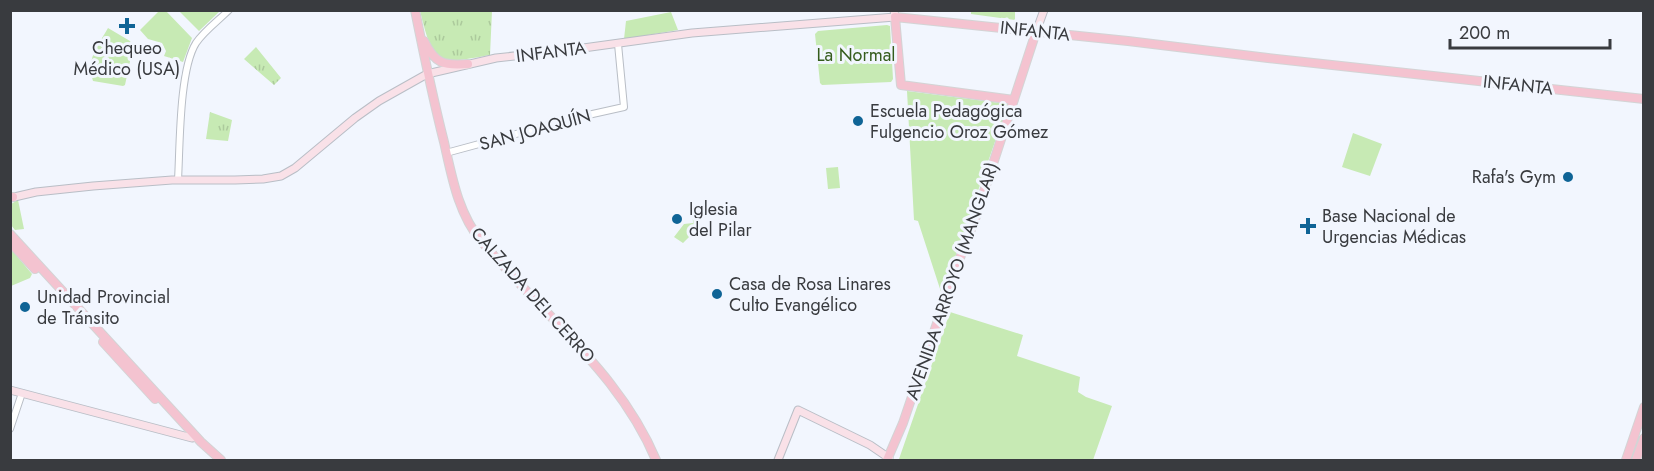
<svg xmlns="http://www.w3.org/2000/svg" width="1654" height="471" viewBox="0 0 1654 471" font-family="Jost,sans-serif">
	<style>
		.grass { fill: url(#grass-tufts) }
		.green { fill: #c7eab4 }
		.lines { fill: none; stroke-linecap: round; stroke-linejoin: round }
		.tertiary-casing { stroke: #b9bec6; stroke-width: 8 }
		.secondary-casing { stroke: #b9bec6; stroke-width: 9 }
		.primary-casing { stroke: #d3d4d5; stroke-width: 10 }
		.tertiary { stroke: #fff; stroke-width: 6 }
		.secondary { stroke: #f9e1e8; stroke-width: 7 }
		.primary { stroke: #f4c3d0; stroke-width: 8 }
		.poi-dot { fill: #0f6496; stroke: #f2f6fe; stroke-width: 2 }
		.labels { text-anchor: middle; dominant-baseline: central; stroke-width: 6; stroke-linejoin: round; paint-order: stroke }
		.street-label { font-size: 18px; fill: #393b3f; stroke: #f2f6fe }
		.poi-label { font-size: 18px; fill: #393b3f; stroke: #f2f6fe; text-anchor: start }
		.park-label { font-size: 18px; fill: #355c1c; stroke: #f2f6fe }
	</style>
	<defs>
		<pattern id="grass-tufts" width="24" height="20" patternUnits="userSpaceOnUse" patternTransform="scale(1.5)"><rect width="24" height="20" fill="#c7eab4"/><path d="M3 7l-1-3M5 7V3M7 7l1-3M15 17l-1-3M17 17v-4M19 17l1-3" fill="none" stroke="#acca9c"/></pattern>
	</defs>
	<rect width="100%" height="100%" fill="#f2f6fe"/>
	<path class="grass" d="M420,11H492L490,55C435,65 434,66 420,11Z
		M971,11H1015V20L971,14Z
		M256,47L281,78L274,85L244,59Z
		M210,112L232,120L228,141L206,139Z"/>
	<path class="green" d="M159,11H166L192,38L183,62L164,56L166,51L162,43L148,39L140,30Z
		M179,11H220L199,31Z
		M671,12L678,30L624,39L626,21Z
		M887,25L890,26L893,79L891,82L822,85L820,83L815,34L818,31Z
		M108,28L130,41L133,47L125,85L123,86L93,81C86,59 97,47 108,28Z
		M907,91L1008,104L942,295L918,221L914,220Z
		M1353,133L1382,144L1370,176L1342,167Z
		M838,167L840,188L828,189L826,168Z
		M18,200L24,229L15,230L11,225V204Z
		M697,205L698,228L683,243L674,237L684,224L693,223L692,206Z
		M11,249L32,274L30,278L11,286Z
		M950,312L1023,335L1017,356L1080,377L1078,392L1086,397L1112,406L1093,460H903L899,459Z"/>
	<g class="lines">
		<g class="tertiary-casing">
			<path id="tertiary" d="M446,153L579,117L624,107L618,44
				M178,180C180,147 179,70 196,43C204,31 219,20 229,10
				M10,429L22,393"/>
		</g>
		<g class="secondary-casing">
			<path id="secondary" d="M1036,32L1044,10
				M10,198L36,192L93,186L172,180H235L263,179L281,176L295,168L355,118L379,101L427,74L496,58L576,49L692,33L895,17L894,10
				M10,390L192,438
				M778,460L798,410L870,445L889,458"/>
		</g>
		<g class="primary-casing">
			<path id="primary" d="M415,10C424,55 433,99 444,142C452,177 458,213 481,241C501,263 520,285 541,306C586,354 630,398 656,460
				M424,41C435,64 444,66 468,64
				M1014,100L901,85L895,17L1128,41L1268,58L1644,99
				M10,197H13
				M10,234L201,442L221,460
				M10,242L35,269
				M103,342L155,399
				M887,460L903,423L953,276L975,219L1036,32
				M1626,460L1644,407
				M1636,460L1644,438"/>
		</g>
		<use href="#tertiary" class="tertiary"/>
		<use href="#secondary" class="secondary"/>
		<use href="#primary" class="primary"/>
	</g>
	<g class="poi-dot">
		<path d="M124 17h6v6h6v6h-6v6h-6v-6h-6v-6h6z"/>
		<circle cx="858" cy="121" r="6"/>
		<circle cx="1568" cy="177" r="6"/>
		<circle cx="677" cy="219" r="6"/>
		<path d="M1305 217h6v6h6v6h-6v6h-6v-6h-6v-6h6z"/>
		<circle cx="717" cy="294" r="6"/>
		<circle cx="25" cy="307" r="6"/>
	</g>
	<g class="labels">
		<g class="street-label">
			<text transform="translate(1035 31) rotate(6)">INFANTA</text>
			<text transform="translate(551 52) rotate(-7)">INFANTA</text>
			<text transform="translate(1518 85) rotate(6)">INFANTA</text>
			<text transform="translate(535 130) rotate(-15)">SAN JOAQUÍN</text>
			<text transform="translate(952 281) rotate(-71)">AVENIDA ARROYO (MANGLAR)</text>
			<text transform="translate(533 295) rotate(48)">CALZADA DEL CERRO</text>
		</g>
		<g class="poi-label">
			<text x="127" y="48" text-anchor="middle">Chequeo<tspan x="127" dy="21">Médico (USA)</tspan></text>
			<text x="870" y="111">Escuela Pedagógica<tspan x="870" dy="21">Fulgencio Oroz Gómez</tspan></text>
			<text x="1556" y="177" text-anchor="end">Rafa's Gym</text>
			<text x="689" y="209">Iglesia<tspan x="689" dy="21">del Pilar</tspan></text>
			<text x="1322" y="216">Base Nacional de<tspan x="1322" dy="21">Urgencias Médicas</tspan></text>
			<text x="729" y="284">Casa de Rosa Linares<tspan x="729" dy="21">Culto Evangélico</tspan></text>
			<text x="37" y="297">Unidad Provincial<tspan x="37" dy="21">de Tránsito</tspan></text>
		</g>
		<g class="park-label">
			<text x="856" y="55">La Normal</text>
		</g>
	</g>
	<rect width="1654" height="471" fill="none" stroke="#393b3f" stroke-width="24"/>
	<path d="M1450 39v9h160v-9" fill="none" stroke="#393b3f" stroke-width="3"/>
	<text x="1459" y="39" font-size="18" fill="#393b3f" stroke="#f2f6fe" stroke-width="4.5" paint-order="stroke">200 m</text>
</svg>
